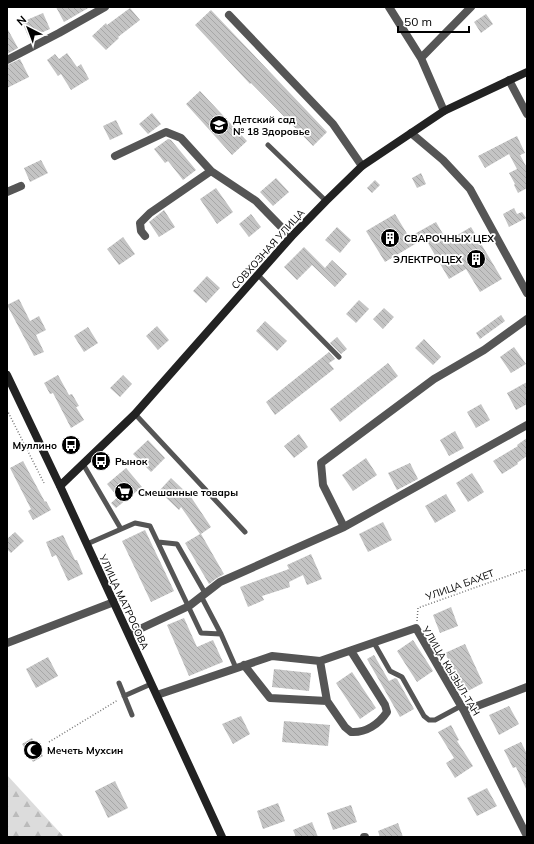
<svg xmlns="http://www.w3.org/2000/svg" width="534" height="844" viewBox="0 0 534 844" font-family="Mulish,sans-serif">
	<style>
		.forest { fill: url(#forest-firs) }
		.building { fill: url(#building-back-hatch) }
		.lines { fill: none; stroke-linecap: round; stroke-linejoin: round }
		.path { stroke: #777; stroke-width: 1.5; stroke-dasharray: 1 2; stroke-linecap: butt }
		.lane { stroke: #555; stroke-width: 5 }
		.street { stroke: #555; stroke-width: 8 }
		.secondary { stroke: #222; stroke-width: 8 }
		.labels { text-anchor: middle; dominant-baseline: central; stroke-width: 3.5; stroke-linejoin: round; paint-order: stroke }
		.poi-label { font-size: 10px; font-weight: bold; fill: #000; stroke: #fff; text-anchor: start }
		.street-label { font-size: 10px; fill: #000; stroke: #fff }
	</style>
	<defs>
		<pattern id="forest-firs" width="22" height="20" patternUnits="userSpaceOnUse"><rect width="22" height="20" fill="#dcdcdc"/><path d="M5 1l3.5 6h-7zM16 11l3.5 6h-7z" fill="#bbb"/></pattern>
		<pattern id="building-back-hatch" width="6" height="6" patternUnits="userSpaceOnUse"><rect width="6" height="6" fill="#c4c4c4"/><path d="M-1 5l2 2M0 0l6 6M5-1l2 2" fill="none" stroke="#a7a7a7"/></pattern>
	</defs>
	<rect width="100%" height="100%" fill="#fff"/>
	<path class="forest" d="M7,775L64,837H7Z"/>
	<path class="building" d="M56,7H90L64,22Z
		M130,8L140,20L118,37L119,38L106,50L92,36L106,23L107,25Z
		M211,10L327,132L313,146L251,83L250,84L195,25Z
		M43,13L50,29L29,38L22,22Z
		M486,14L493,24L481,33L474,22Z
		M7,28L18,48L7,54Z
		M67,53L77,67L81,64L89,79L71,90L61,74L58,76L47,60L55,54L59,59Z
		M20,59L29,77L7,88V65Z
		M200,91L247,141L232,155L186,104Z
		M152,113L161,124L148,134L139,124Z
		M116,120L123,134L110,140L103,126Z
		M517,136L525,153L520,155L527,168V188L518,193L514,185L515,184L509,173L517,169L509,154L485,168L478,156Z
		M168,139L171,140L196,170L183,180L168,161L165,163L154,149Z
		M41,160L48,173L30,182L24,168Z
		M421,173L426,184L417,188L412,178Z
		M276,178L289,192L273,206L260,192Z
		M375,180L380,185L372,193L367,188Z
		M216,188L233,212L217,224L200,199Z
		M514,208L517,214L522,212L526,218L509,227L503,214Z
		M164,210L175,227L159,237L149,222Z
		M251,214L261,227L249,237L239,224Z
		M395,214L409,237L436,222L447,241L471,227L502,279L480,292L466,269L449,279L425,238L385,262L366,231Z
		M337,227L351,240L340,253L325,240Z
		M123,237L135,254L119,265L107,249Z
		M304,247L325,268L332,260L347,274L335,287L312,265L297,280L284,267Z
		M207,276L220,288L206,303L193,291Z
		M19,299L30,321L39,316L46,330L36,335L44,352L34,356L7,305Z
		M359,300L369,309L356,323L346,314Z
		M384,308L394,317L383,329L373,319Z
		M501,315L505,321L480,339L476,333Z
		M265,321L287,341L277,351L256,331Z
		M157,326L169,340L158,350L146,336Z
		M88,327L98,343L84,352L74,336Z
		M337,337L347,349L341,354L330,343Z
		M424,339L441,357L433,365L415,348Z
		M514,347L526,364L511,373L500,357Z
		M329,352L335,359L329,363L334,369L275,415L266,402Z
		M388,363L398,376L340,422L330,409Z
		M58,375L69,395L72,394L79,406L76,407L84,420L71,428L53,393L50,394L44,383Z
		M123,375L132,384L120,397L110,388Z
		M527,382V404L516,410L507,393Z
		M481,404L490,420L476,428L467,412Z
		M455,431L464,448L449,456L440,440Z
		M299,434L308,447L294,458L284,446Z
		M527,438V456L517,463L518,464L502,474L493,461L518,446L517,445Z
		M148,440L165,458L151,472L133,454Z
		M366,458L377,475L353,491L342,475Z
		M23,461L45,502L46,501L51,510L33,520L28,511L31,509L10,468Z
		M410,463L418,479L397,490L388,473Z
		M126,468L142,487L116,508L111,503L118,497L107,484Z
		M472,473L484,492L468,502L456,483Z
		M171,478L191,497L211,527L201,534L224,574L217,578L209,584L185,543L200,534L181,507L179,510L159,491Z
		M446,494L456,511L435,523L425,506Z
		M383,522L392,540L368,552L359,534Z
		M145,530L174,591L151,602L122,541Z
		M15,532L24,541L11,553L7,549V539Z
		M63,535L75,560H77L83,574L68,581L56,555L52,557L46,542Z
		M311,554L322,579L307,585L303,575L289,582L290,587L262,596L264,600L248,607L240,587L289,569L287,565Z
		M451,607L458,626L440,633L433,615Z
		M184,618L197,647L213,640L223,662L189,676L167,625Z
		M413,640L433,671L417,682L397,651Z
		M465,644L483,683L466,692L445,653Z
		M374,655L389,681L395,678L397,679L414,709L400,717L367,659Z
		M48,657L58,676L36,688L26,669Z
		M274,669L311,673L309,691L272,687Z
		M352,672L376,708L360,719L336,683Z
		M509,706L519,724L499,735L489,715Z
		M241,716L250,734L233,744L222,724Z
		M284,721L330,725L328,746L282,742Z
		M451,725L459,740L457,741L473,766L455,778L446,763L454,758L438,732Z
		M32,738L43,756L33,762L22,744Z
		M521,742L527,754V791L516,767L513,768L504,750Z
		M115,781L128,808L108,818L95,791Z
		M487,788L497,806L477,816L467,798Z
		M278,803L285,821L263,829L257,811Z
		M351,805L357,822L333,830L327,813Z
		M312,822L318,837H296L293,830Z
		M398,823L403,837H380L378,831Z"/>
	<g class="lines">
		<path class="path" d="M7,410L44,483
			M417,621L418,608L527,569
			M49,742L118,700"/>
		<path class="lane" d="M268,145L326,201
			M258,275L339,357
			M135,414L245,532
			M83,464L121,529
			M158,542L177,544L205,593
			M87,544L135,523L150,526L201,633L221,634L236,668
			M201,596L221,634
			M374,643L390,671L402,677L424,716L429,720H435L461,706
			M119,683L132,715
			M124,696L151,684"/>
		<path class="street" d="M389,7L421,58L444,111
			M229,15L333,124L362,166
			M421,58L471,7
			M7,60L59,33L105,7
			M509,80L527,114
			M411,133L443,160L470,189L527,293
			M115,156L166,132L181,138L211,171L256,201L291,237
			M7,192L21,186
			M145,236L141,231L140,223L150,213L211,171
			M344,527L323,485L321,463L434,379L484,350L527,319
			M129,634L189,606L220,582L344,527L527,425
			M7,643L114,602
			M244,665L270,698L327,701L320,661
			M157,695L272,656L320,661L416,628L464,711L527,836
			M327,701L345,727L351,732C366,733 379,724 387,712L385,705L351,651
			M464,711L527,687
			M364,837H365"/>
		<path class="secondary" d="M7,375L60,486L222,837
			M60,486L135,414L291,237L326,201L362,166L444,111L527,72"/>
	</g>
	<defs>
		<g id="school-disc" transform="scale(1)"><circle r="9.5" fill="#000" stroke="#fff"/><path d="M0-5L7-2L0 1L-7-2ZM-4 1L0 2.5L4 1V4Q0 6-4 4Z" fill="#fff"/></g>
		<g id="building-disc" transform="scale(1)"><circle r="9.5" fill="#000" stroke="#fff"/><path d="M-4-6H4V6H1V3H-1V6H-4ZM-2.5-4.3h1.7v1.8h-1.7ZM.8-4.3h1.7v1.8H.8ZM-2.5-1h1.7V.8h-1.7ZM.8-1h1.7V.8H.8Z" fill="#fff"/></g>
		<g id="bus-disc" transform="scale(1)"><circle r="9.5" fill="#000" stroke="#fff"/><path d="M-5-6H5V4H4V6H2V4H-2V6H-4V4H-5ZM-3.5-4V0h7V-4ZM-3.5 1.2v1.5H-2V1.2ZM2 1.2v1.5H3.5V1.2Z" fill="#fff"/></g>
		<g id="supermarket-disc" transform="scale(1)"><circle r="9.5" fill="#000" stroke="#fff"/><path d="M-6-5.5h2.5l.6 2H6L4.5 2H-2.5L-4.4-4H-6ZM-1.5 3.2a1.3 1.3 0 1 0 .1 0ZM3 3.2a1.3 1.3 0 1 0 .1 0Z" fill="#fff"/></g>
		<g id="mosque-disc" transform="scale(1)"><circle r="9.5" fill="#000" stroke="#fff"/><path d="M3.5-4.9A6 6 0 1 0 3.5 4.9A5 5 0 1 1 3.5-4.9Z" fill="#fff"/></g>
	</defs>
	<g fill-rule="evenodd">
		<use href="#school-disc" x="219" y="125"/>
		<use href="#building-disc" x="390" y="238"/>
		<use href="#building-disc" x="476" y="259"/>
		<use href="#bus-disc" x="71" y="445"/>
		<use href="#bus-disc" x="101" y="461"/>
		<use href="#supermarket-disc" x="124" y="492"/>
		<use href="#mosque-disc" x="33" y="750"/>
	</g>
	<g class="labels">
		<g class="poi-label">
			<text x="233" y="119">Детский сад<tspan x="233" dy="12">№ 18 Здоровье</tspan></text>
			<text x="404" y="238">СВАРОЧНЫХ ЦЕХ</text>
			<text x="462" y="259" text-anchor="end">ЭЛЕКТРОЦЕХ</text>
			<text x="57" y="445" text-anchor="end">Муллино</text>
			<text x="115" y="461">Рынок</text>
			<text x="138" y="492">Смешанные товары</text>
			<text x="47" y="750">Мечеть Мухсин</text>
		</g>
		<g class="street-label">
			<text transform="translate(268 249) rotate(-48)">СОВХОЗНАЯ УЛИЦА</text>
			<text transform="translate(460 585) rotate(-20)">УЛИЦА БАХЕТ</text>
			<text transform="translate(124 602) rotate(65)">УЛИЦА МАТРОСОВА</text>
			<text transform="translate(451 671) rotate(59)">УЛИЦА КЫЗЫЛ-ТАН</text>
		</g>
	</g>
	<rect width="534" height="844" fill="none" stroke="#000000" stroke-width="16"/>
	<g transform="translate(28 28) rotate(318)" stroke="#ffffff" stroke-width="3" paint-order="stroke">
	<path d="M0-3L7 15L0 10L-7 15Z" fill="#000000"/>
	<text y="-6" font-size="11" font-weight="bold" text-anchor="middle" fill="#000000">N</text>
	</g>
	<path d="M398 26v6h71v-6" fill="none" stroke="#000000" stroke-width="2"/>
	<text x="404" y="26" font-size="12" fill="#000000" stroke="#ffffff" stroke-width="3" paint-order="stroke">50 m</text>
</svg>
